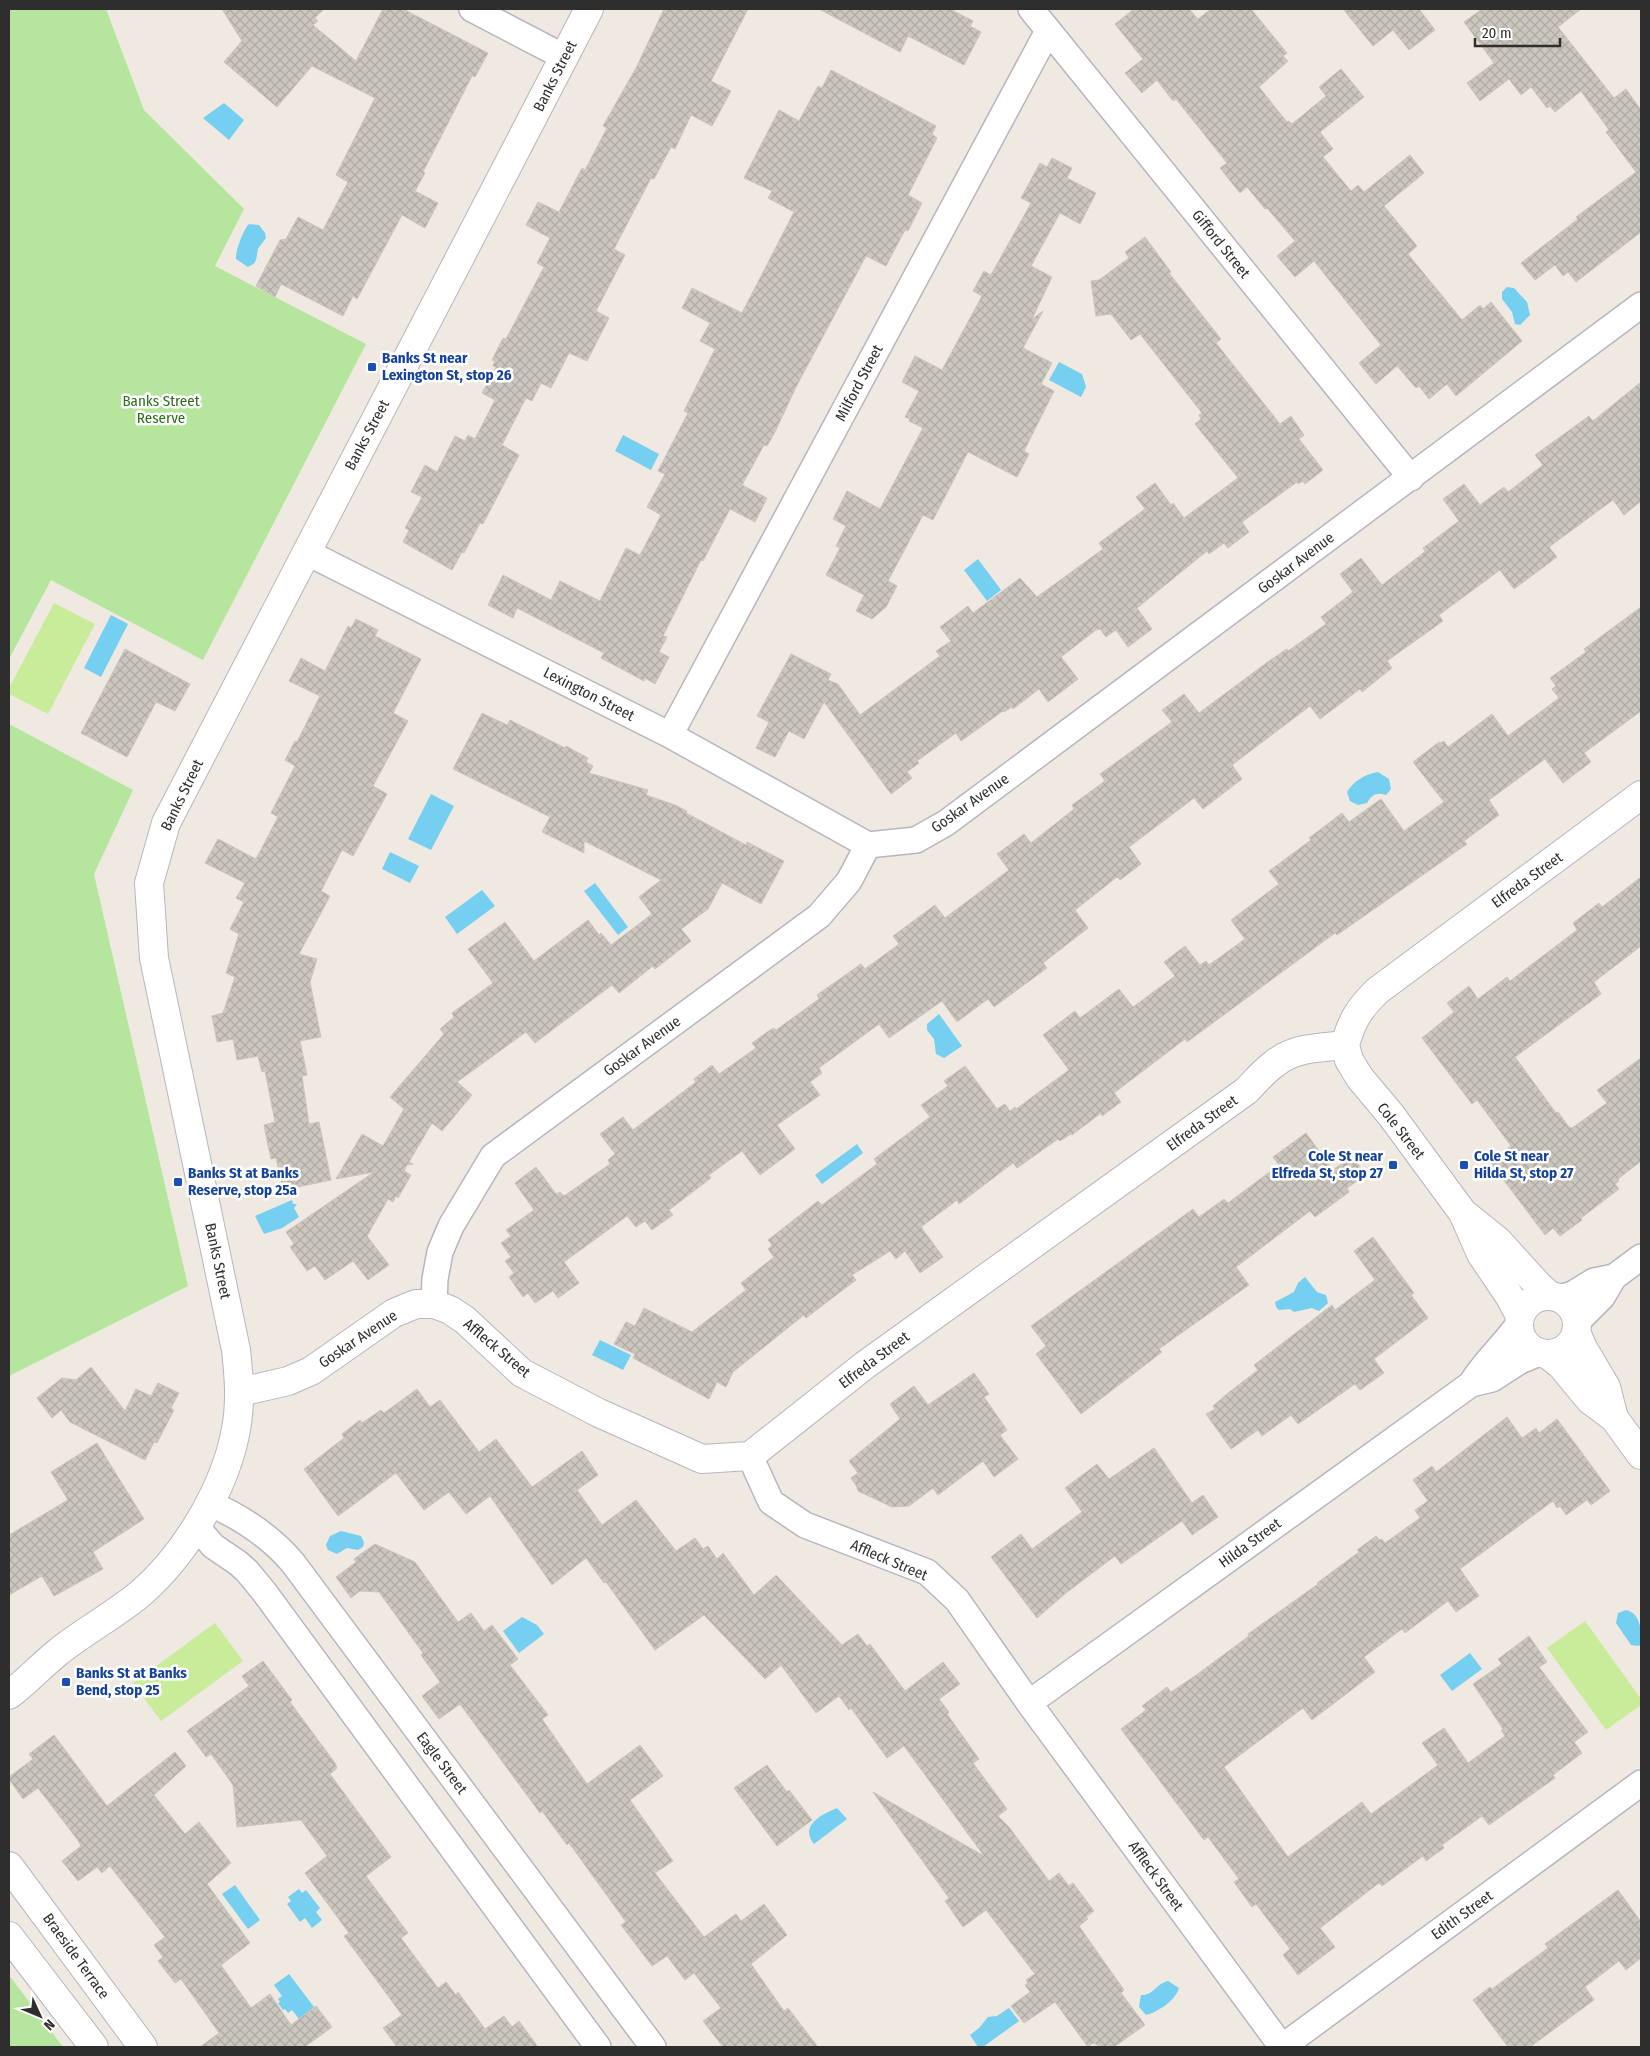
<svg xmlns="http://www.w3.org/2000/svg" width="1650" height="2056" viewBox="0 0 1650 2056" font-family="'Fira Sans Condensed',sans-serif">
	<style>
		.park { fill: #b6e59e }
		.pitch { fill: #c9ec9a }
		.water { fill: #75cff0 }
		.building { fill: url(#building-cross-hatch); stroke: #cbc5ba }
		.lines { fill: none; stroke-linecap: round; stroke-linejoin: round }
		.street-casing { stroke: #b4b7c1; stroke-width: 28 }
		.secondary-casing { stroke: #b4b7c1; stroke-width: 30 }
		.street { stroke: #fff; stroke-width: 25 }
		.secondary { stroke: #fff; stroke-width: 28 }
		.transit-dot { fill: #1a4fb4; stroke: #fff; stroke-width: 2 }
		.labels { text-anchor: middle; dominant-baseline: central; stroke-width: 5; stroke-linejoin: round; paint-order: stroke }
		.street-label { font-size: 15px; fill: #2e2e2e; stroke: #fff }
		.transit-label { font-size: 15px; font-weight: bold; fill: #164399; stroke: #fff; text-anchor: start }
		.park-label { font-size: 15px; fill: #2c6e1b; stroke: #fff }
	</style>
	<defs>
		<pattern id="building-cross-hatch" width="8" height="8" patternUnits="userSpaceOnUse" patternTransform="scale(1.25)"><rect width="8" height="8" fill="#cbc7bf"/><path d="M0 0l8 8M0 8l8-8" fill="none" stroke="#afaba4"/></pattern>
	</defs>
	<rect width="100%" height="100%" fill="#efe9e1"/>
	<path class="park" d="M9,9H106L144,110L244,209L215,266L366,344L203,660L51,580L9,659Z
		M9,724L133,790L94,874L188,1286L9,1376Z
		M9,1975L63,2047H9Z"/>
	<path class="pitch" d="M54,603L95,624L48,714L9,694V688Z
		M1585,1621L1641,1699V1705L1606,1730L1547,1648Z
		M215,1623L243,1661L161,1721L133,1683Z"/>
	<path class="water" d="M224,103L244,120L229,140L203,118Z
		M249,224L259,225L265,233L266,238C264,241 260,245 258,249C256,258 258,263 248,267L236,259C235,252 244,228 249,224Z
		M1507,287L1514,288L1527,302L1530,315L1520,325L1515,324L1512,312L1502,299V292Z
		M1059,362L1082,374L1086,387L1081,397L1049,380Z
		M623,435L659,454L651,470L615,451Z
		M978,559L1001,590L987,601L964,570Z
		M111,615L128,624L101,677L84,668Z
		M1378,772L1389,779L1391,789L1386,795C1377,792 1372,794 1367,803L1358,805L1350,801L1347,792C1354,781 1365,774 1378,772Z
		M431,794L454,806L431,850L408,839Z
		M390,852L419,866L410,883L382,869Z
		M595,883L628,927L618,935L584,891Z
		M482,890L495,906L457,934L445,917Z
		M939,1014L962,1046L944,1058L936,1054L934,1039L927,1030V1024Z
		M857,1144L863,1153L822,1184L815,1175Z
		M292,1200L293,1204H297L294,1208L299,1217L282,1228L264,1234L255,1216Z
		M1305,1277L1317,1292L1326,1295L1328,1303L1319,1311L1312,1308L1294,1312L1290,1309L1279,1310L1276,1307L1275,1302L1294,1292L1298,1283Z
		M600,1340L631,1355L623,1370L592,1355Z
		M341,1531L361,1536L364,1542L363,1547L358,1550L347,1548L337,1554L328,1550L326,1545L330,1536Z
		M1626,1610C1642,1614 1641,1632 1641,1645L1638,1646L1631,1645L1616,1623L1618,1613Z
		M522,1617L537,1625L544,1634L519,1653L503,1631Z
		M1470,1653L1482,1669L1452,1691L1440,1675Z
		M837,1808L847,1819L814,1844C799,1826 822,1814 837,1808Z
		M235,1885L260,1920L248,1929L222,1894Z
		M299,1889L302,1893L306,1890L320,1908L316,1912L322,1920L312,1928L305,1918L300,1922L287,1904L291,1901L288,1897Z
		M289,1974L314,2007L299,2019L292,2010L288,2013L285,2009L283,2010L278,2003L280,2002L278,1999L282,1996L274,1985Z
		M1168,1981L1179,1988C1176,2000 1158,2012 1146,2015L1139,2007L1141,1995C1153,1996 1157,1983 1168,1981Z
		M1009,2008L1019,2021L983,2047H978L970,2035L979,2028L988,2017L997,2016Z"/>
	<path class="building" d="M222,9H324L315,18L318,21L313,25L356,61L383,9H403L488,53L475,77L472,76L423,172L425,173L415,191L438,203L425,228L402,215L357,299L353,296L343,316L281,284L275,297L256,286L280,240L286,239L298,217L323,230L348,182L336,175L375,98L312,66L277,107L224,62L242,41Z
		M664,9H748L711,81L731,91L712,126L691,115L675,149L671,147L654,179L651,178L614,249L625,255L596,311L609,318L587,361L569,353L551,388L541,383L532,401L526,398L502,445L519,455L483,524L480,523L464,553L462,552L452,570L403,542L409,530L405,528L422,497L411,492L425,465L437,472L455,436L465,441L468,435L475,439L495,400L482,393L496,367L493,366L495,361L492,360L503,338L506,339L544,267L537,263L550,238L526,225L538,202L559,212L582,168L585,170L607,128L603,126L636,68Z
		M819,9H950L973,21L970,26L981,32L964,65L908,36L900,52Z
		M1134,9H1189L1198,19L1211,9H1251L1287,53L1283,56L1288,61L1259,87L1287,122L1289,121L1292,124L1326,96L1319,87L1341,69L1364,97L1320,132L1333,149L1323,157L1351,191L1358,185L1364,192L1410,155L1424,173L1384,206L1417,246L1408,254L1462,320L1480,305L1483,309L1491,302L1522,341L1456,396L1447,384L1429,399L1419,386L1416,388L1397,366L1376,384L1359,363L1381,345L1334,286L1314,261L1295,277L1277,256L1295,241L1267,208L1265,209L1247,187L1240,193L1220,168L1227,163L1176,99L1173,101L1157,80L1142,93L1125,73L1143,59L1115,24Z
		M1343,9H1419L1435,30L1409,50L1393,30L1373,46Z
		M1482,9H1581L1558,27L1614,98L1626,89L1641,110V232L1576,282L1568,272L1563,276L1555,265L1535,280L1521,263L1578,219L1576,217L1636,172L1606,132L1609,130L1581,91L1555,112L1550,106L1547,108L1531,87L1521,95L1509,79L1480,101L1467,83L1494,63L1464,22Z
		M831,70L936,126L932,134L937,138L908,195L922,203L908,231L905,230L886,266L866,256L796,387L775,432L767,446L764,445L742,485L767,498L755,522L730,509L703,561L701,560L663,636L667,637L659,652L669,657L655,684L645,678L644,681L601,658L604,653L517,608L513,618L488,605L503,575L551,600L560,581L600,601L626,548L640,555L661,515L647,507L665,474L658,471L688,413L684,411L715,349L700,341L710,323L682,308L692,288L742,313L794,212L768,198L772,191L744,178L779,110L799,121L818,86L822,88Z
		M1052,158L1072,168L1067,178L1096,193L1080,224L1060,213L1031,266L1052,277L1032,319L1043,311L1023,348L1052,363L1041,384L1054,391L1024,451L1029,454L1017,477L968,452L933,520L923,515L888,581L897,586L886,607L872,619L856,611L864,595L826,575L840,548L836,546L846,526L833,519L847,491L880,509L923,428L909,421L910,419L905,417L919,391L902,382L915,356L942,370L982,296L973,291L984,271L991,275L1031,203L1021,198L1040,163L1047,167Z
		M1145,237L1171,272L1169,273L1221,339L1216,343L1280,424L1291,416L1304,435L1299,439L1323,470L1305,484L1303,481L1298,484L1297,482L1242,522L1249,532L1228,548L1224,543L1209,554L1207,551L1137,608L1152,629L1128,647L1116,630L1106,637L1100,629L1096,630L1061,657L1078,679L1048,702L1039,689L1013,709L1012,707L1004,712L1003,711L961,741L956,733L917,761L919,763L907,772L912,778L891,794L824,702L804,739L789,731L775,757L756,748L769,722L757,716L791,654L831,674L828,680L838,684L860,715L940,656L936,651L951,641L940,627L968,606L973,613L1020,578L1037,597L1103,549L1099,543L1145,509L1136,497L1155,483L1171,505L1173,503L1184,518L1238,478L1195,424L1201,419L1199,415L1202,413L1140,334L1131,340L1111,314L1096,316L1091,281L1099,280L1129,258L1125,252Z
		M1641,382V501L1624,515L1613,500L1549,547L1557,557L1514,589L1500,570L1439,615L1443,621L1387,661L1392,668L1362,692L1360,689L1320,719L1310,706L1232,765L1242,779L1203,809L1194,798L1129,847L1141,864L1120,880L1117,877L1075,910L1088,928L1043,963L1047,968L994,1007L988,999L957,1022L942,1001L889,1038L879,1024L819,1068L822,1073L810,1082L820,1095L777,1125L795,1149L760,1175L742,1151L709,1175L711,1178L669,1210L673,1215L652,1230L645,1221L636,1227L627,1216L564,1262L579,1283L558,1298L553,1291L535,1303L528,1293L523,1297L509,1277L514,1273L505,1261L511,1257L501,1243L511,1236L506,1230L534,1210L515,1183L536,1167L556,1194L560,1192L564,1196L610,1164L608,1160L615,1154L600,1134L623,1117L633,1130L696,1082L694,1079L712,1065L719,1074L756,1048L752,1043L770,1030L774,1028L776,1030L819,999L817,995L861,964L865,969L899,944L893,936L935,905L945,918L1009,870L997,854L1024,834L1031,843L1074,809L1072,805L1105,781L1100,774L1172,722L1162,710L1184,694L1199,713L1269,661L1287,649L1288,651L1326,624L1321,617L1353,592L1340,574L1361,558L1382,585L1422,554L1425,551L1423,548L1459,521L1443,499L1464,484L1480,505L1504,487L1508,492L1543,465L1535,455L1589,416L1593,421Z
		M1641,607V711L1584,753L1591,762L1563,783L1545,759L1489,800L1499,815L1464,841L1467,844L1337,935L1335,933L1187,1042L1185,1039L1114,1093L1121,1102L1102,1116L1101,1113L1072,1135L1071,1134L1060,1141L1058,1139L1017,1168L1013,1163L959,1204L957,1200L921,1227L943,1257L920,1273L905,1251L896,1259L890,1251L852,1275L856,1280L806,1318L804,1315L733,1372L726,1387L717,1382L709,1399L633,1358L635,1354L614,1344L626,1322L635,1326L644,1308L692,1332L746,1290L741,1283L774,1257L768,1249L772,1245L768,1240L818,1201L822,1205L877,1164L874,1159L930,1117L921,1105L948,1086L944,1081L965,1066L997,1109L1005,1104L1010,1111L1015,1107L1016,1109L1069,1070L1043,1035L1075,1011L1080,1018L1119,989L1133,1007L1175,976L1164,962L1185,946L1200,965L1206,961L1209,965L1245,939L1231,920L1279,884L1269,871L1311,840L1309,838L1342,813L1349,822L1381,799L1404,831L1444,802L1413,762L1439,742L1440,743L1444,741L1448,747L1492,714L1508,736L1559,698L1552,689L1556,686L1550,678L1586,652L1584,649Z
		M356,619L378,630L375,636L421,659L393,713L408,721L373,786L387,794L353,856L342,850L321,891L330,896L299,954L317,959L310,982L321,1037L300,1041L307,1075L302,1076L309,1124L319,1122L331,1180L283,1190L276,1158L271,1159L267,1141L264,1125L275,1122L265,1071L262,1072L258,1056L237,1060L233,1039L217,1042L212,1016L223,1013L235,977L226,973L239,934L230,929L244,902L236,898L245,883L205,863L218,839L256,859L278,817L271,813L295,766L285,760L295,741L297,742L320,696L289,681L301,658L325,671L348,626L351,628Z
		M125,649L190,684L175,711L156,702L127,757L81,733Z
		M482,713L507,725L510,720L565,748L566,746L588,758L586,762L593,766L589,773L648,790L646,795L675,805L687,811L686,813L746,845L747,842L784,861L761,904L722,883L708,909L681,929L691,941L655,969L653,966L619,993L612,985L535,1043L526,1032L457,1082L472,1095L442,1131L432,1123L409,1162L413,1164L407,1165L404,1171L411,1175L398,1198L396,1196L393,1202L388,1199L367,1236L389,1265L368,1280L353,1261L325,1280L315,1266L307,1271L290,1247L294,1244L286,1232L374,1172L336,1179L362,1134L383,1146L404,1109L390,1097L444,1034L440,1029L454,1017L452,1013L493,983L468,949L505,922L534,961L588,920L599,935L601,933L611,945L652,914L639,897L661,880L584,841V853L542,832L550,817L453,769Z
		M1641,877V946L1594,982L1601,994L1515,1057L1556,1113L1558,1112L1569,1127L1572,1128L1607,1103L1597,1090L1641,1058V1161L1618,1179L1619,1181L1615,1184L1619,1189L1581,1218L1582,1220L1560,1236L1553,1228L1545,1235L1490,1162L1511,1146L1477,1100L1472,1104L1422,1038L1454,1012L1447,1003L1469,986L1478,999L1507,977L1510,981L1577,930L1573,923L1599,903L1602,907Z
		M1306,1133L1333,1170L1352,1156L1366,1175L1347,1188L1349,1192L1315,1217L1310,1211L1236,1267L1249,1285L1159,1349L1162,1352L1081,1414L1036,1354L1046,1346L1031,1326L1193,1209L1199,1217L1224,1199L1228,1203L1279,1165L1273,1157Z
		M1373,1237L1414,1293L1411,1295L1428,1318L1374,1359L1384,1373L1360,1390L1355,1384L1298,1424L1291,1415L1262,1436L1258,1430L1231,1449L1206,1414L1215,1409L1213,1406L1228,1393L1258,1370L1254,1365L1332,1305L1335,1310L1375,1280L1354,1251Z
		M91,1367L125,1411L136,1389L151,1396L158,1383L179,1393L171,1408L174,1410L157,1443L154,1442L145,1460L70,1422L61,1410L52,1418L37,1398L62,1378L76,1380Z
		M974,1373L989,1394L984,1397L1007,1430L1000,1435L1018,1459L994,1477L983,1461L938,1495L933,1488L909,1506L892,1507L858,1491L857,1487L851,1478L858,1473L849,1461L900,1419L890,1404L914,1386L928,1405Z
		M417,1389L430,1407L440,1400L479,1452L496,1439L532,1487L582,1451L598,1475L577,1490L602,1525L636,1500L676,1551L695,1538L703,1549L708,1546L717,1559L723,1553L754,1595L776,1575L842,1645L858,1634L867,1646L870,1644L905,1691L943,1662L960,1684L939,1699L949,1712L947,1714L979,1759L973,1763L1007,1809L998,1816L1009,1827L1049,1881L1059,1873L1069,1886L1073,1883L1094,1911L1086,1917L1088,1919L1079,1926L1124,1990L1121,1993L1145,2025L1114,2047H1102L1093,2043L1088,2047L1055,2002L1024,2023L1011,2006L1030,1992L1025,1985L1028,1983L1026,1980L1035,1974L986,1910L963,1927L945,1901L949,1898L873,1792L984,1856L904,1746L887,1758L851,1708L849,1710L839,1696L816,1713L781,1665L765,1679L704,1615L655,1650L606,1582L604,1583L586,1558L552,1585L490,1496L466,1514L449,1492L424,1510L396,1473L338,1516L304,1469L344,1438L342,1434L360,1420L362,1423L381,1410L384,1413Z
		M1507,1417L1522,1438L1536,1428L1539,1433L1557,1419L1610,1491L1591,1505L1587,1500L1566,1515L1560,1506L1557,1508L1553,1501L1460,1569L1479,1596L1456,1612L1448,1601L1405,1633L1402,1629L1364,1657L1375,1672L1312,1720L1303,1708L1224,1767L1288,1857L1362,1802L1371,1814L1438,1765L1422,1743L1444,1728L1468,1763L1505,1736L1501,1730L1503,1729L1473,1684L1502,1664L1498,1659L1529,1636L1547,1662L1539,1667L1588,1732L1574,1742L1582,1753L1553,1775L1555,1778L1489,1825L1482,1816L1442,1845L1444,1848L1426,1861L1423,1856L1382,1886L1379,1883L1320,1928L1335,1947L1298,1975L1283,1955L1290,1949L1256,1904L1252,1907L1234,1882L1239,1879L1208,1837L1204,1840L1121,1729L1146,1710L1142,1706L1167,1687L1171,1692L1195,1676L1249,1636L1248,1634L1318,1584L1317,1583L1359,1552L1357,1550L1376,1536L1380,1540L1382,1539L1385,1543L1420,1518L1415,1510L1428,1501L1413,1480L1432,1466L1436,1472Z
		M97,1443L144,1519L93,1552L103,1569L54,1596L42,1576L9,1595V1535L68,1500L51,1472Z
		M1154,1448L1192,1503L1203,1495L1218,1517L1192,1535L1182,1521L1121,1564L1115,1556L1066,1593L1037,1618L991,1557L1021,1534L1032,1549L1082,1512L1065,1488L1097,1464L1109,1479Z
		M375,1544L415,1562L458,1622L471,1613L484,1631L492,1625L518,1659L510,1665L548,1715L542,1719L587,1784L640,1745L663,1776L630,1800L673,1861L655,1873L704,1937L736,1914L741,1921L764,1904L787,1935L751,1964L784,2011L788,2008L818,2047H723L703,2021L721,2008L694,1973L685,1980L667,1956L652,1966L621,1925L626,1922L569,1843L567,1845L542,1811L540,1813L460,1704L439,1719L422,1696L440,1682L421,1655L423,1653L379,1592L360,1591L351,1598L336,1577L356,1562L354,1559Z
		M263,1661L292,1700L290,1702L335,1763L337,1768L330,1774L391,1857L366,1876L408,1933L401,1938L438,1988L446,1982L456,1995L458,1992L485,2029L504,2016L512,2027L519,2021L538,2047H397L383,2028L402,2015L344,1936L349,1933L305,1873L327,1856L301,1820L237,1827L233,1785L211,1754L206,1757L187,1731L249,1686L242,1676Z
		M54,1735L107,1806L175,1752L186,1766L154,1795L185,1834L199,1822L231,1863L207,1884L250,1943L221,1965L251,2008L270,1994L291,2025L316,2006L332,2027L306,2046L308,2047H200L219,2033L181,1979L175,1983L158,1961L163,1957L154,1945L165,1937L110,1866L102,1873L97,1867L78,1881L62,1861L81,1846L77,1839L38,1788L23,1799L9,1779V1777L33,1759L29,1754Z
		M767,1765L787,1792L789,1790L812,1820L777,1846L734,1788Z
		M1618,1890L1641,1922V1958L1626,1970L1619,1961L1585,1987L1594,2000L1530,2047H1508L1473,2000L1490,1987L1492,1989L1548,1948L1545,1944Z"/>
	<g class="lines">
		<g class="street-casing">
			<path id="street" d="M472,9L564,57
				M1031,9L1411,478
				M306,552L670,735L868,845
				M670,735L1048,31
				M1560,1298L1573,1294L1594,1281L1614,1277
				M434,1304L435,1279L440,1252L451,1226L493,1156L819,916L849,881L868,845L916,840L946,823L1641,305
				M1577,1322L1602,1297L1614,1277L1641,1257
				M1471,1384L1492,1379L1520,1361L1539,1353
				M750,1456L771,1502L805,1525L927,1572L957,1600L1029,1703L1282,2047L1641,1783
				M209,1503C241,1517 270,1536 293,1563L653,2047
				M196,1526L213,1546L238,1563L247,1571L265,1593L598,2047
				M1029,1703L1471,1384C1484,1362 1503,1346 1518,1325"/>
		</g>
		<g class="secondary-casing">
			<path id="secondary" d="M1345,1045C1352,1020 1359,1009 1377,991L1641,795
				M1345,1045L1349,1060L1360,1078L1391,1115L1463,1213L1481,1254L1510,1297L1520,1316
				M1467,1216L1498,1241L1538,1285L1549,1295
				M1519 1325a29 29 0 1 1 58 0a29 29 0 1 1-58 0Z
				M1576,1332L1583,1348L1606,1387L1614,1418
				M1548,1355L1561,1365L1590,1400L1614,1418L1641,1455
				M240,1392L288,1381L311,1371L394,1313L416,1304H434L450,1310L465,1320L522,1373L599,1413L702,1459L750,1456L865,1365L1246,1091C1255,1082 1263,1072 1274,1064C1294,1047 1320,1048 1345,1045
				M9,1695C26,1682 41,1666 57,1653C84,1631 115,1615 141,1593C185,1555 226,1487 236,1429C241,1402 239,1377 236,1350L154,958L149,883L166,823L589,9
				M9,1866L143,2047
				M9,1936L94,2047"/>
		</g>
		<use href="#street" class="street"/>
		<use href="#secondary" class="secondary"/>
	</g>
	<g class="transit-dot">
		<rect x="367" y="362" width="10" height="10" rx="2.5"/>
		<rect x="1388" y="1160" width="10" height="10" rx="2.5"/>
		<rect x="1459" y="1160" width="10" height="10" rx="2.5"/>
		<rect x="173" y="1177" width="10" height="10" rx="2.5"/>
		<rect x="61" y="1677" width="10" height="10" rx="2.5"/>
	</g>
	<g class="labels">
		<g class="street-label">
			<text transform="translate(555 76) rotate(-63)">Banks Street</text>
			<text transform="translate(1221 244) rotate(51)">Gifford Street</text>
			<text transform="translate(859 383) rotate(-62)">Milford Street</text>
			<text transform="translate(367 435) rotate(-62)">Banks Street</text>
			<text transform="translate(1296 563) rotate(-37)">Goskar Avenue</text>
			<text transform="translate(589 694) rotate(27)">Lexington Street</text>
			<text transform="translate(182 795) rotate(-64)">Banks Street</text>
			<text transform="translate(970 803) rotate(-35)">Goskar Avenue</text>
			<text transform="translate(1527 880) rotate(-36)">Elfreda Street</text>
			<text transform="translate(642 1046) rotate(-36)">Goskar Avenue</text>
			<text transform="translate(1202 1123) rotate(-36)">Elfreda Street</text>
			<text transform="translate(1401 1131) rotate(52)">Cole Street</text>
			<text transform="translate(218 1261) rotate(78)">Banks Street</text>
			<text transform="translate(358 1339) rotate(-34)">Goskar Avenue</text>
			<text transform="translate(497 1348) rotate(40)">Affleck Street</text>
			<text transform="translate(874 1360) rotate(-37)">Elfreda Street</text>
			<text transform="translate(1250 1543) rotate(-36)">Hilda Street</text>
			<text transform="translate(889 1560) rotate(23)">Affleck Street</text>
			<text transform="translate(442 1763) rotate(53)">Eagle Street</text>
			<text transform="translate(1156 1876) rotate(54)">Affleck Street</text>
			<text transform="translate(1462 1915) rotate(-36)">Edith Street</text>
			<text transform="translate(76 1956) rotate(54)">Braeside Terrace</text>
		</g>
		<g class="transit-label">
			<text x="382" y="358">Banks St near<tspan x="382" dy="17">Lexington St, stop 26</tspan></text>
			<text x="1383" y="1156" text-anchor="end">Cole St near<tspan x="1383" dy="17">Elfreda St, stop 27</tspan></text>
			<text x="1474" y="1156">Cole St near<tspan x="1474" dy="17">Hilda St, stop 27</tspan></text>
			<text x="188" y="1173">Banks St at Banks<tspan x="188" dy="17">Reserve, stop 25a</tspan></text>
			<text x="76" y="1673">Banks St at Banks<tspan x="76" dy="17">Bend, stop 25</tspan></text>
		</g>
		<g class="park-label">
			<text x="161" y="401">Banks Street<tspan x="161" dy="17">Reserve</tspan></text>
		</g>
	</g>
	<rect width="1650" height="2056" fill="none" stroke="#2e2e2e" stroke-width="20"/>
	<g transform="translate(40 2016) rotate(134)" stroke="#ffffff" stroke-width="4" paint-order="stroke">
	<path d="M0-4L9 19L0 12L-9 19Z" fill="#2e2e2e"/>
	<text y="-8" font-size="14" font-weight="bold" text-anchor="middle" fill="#2e2e2e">N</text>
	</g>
	<path d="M1475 38v8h85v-8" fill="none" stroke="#2e2e2e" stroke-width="2.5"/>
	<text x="1482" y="38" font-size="15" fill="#2e2e2e" stroke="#ffffff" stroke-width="4" paint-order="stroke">20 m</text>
</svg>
